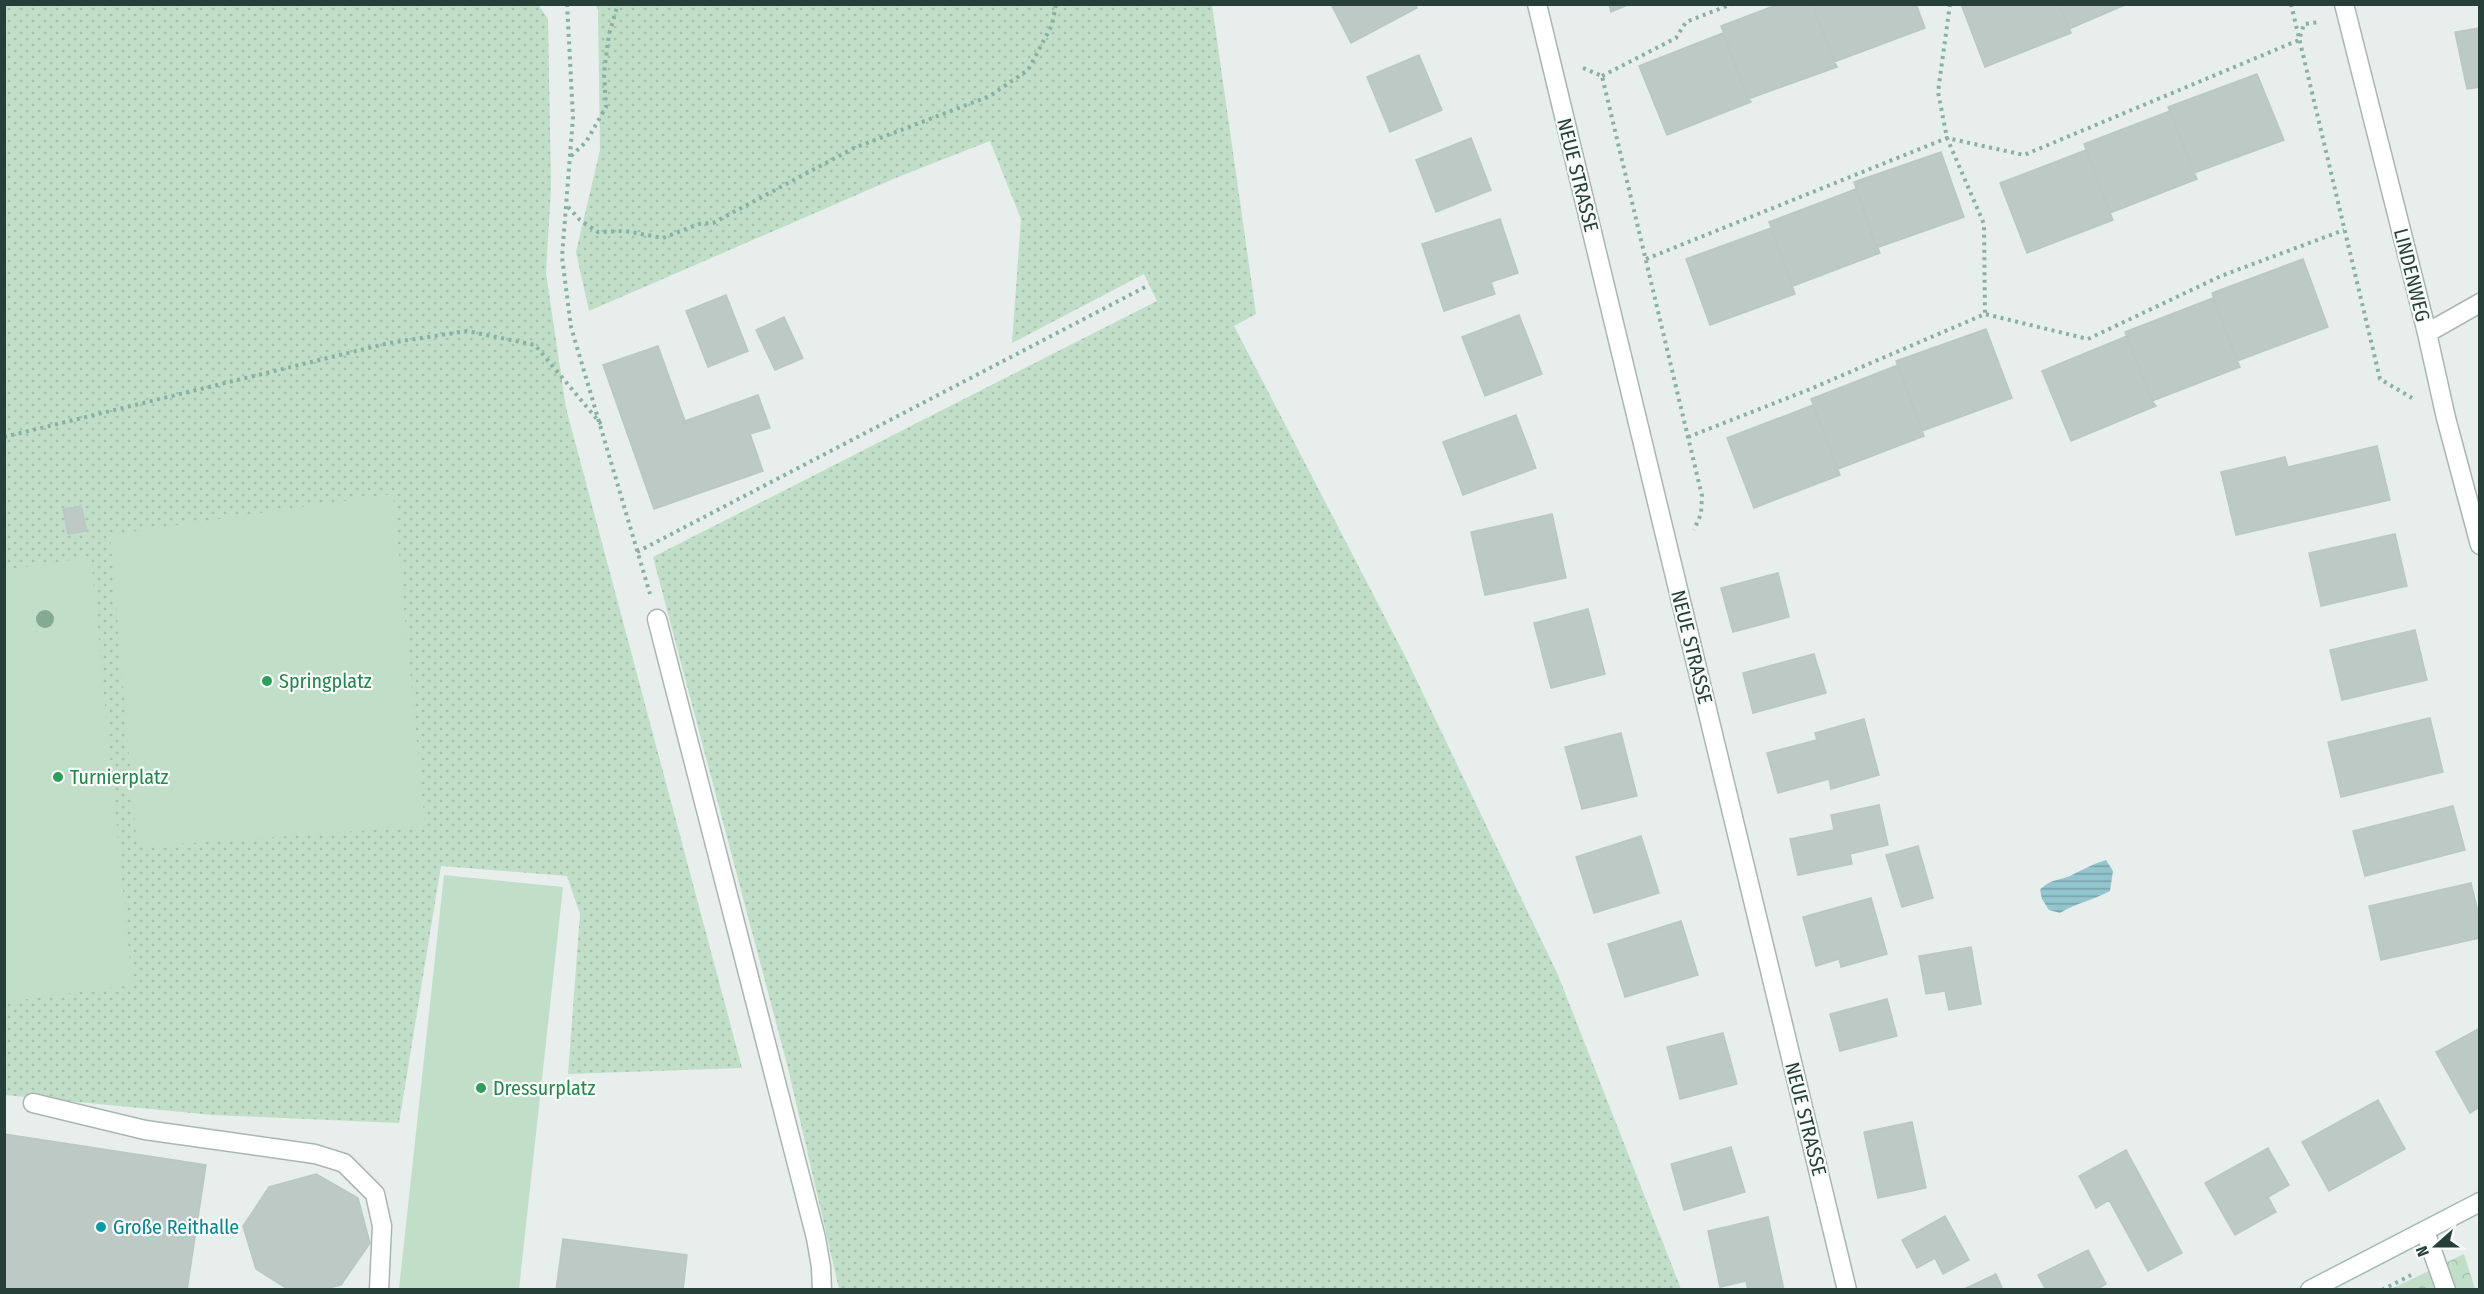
<svg xmlns="http://www.w3.org/2000/svg" width="2484" height="1294" viewBox="0 0 2484 1294" font-family="'Fira Sans Condensed',sans-serif">
	<style>
		.grass { fill: url(#grass-dots) }
		.forest { fill: url(#forest-crowns) }
		.pitch { fill: #c1dec9 }
		.water { fill: url(#water-rules) }
		.building { fill: #bcc9c4; stroke: #b9c8c2; stroke-width: 1.5 }
		.lines { fill: none; stroke-linecap: round; stroke-linejoin: round }
		.lane-casing { stroke: #a9b6b2; stroke-width: 21 }
		.street-casing { stroke: #a9b6b2; stroke-width: 21 }
		.secondary-casing { stroke: #a5b9b3; stroke-width: 21 }
		.path { stroke: #89b0a4; stroke-width: 4; stroke-dasharray: 3 4.5; stroke-linecap: butt }
		.lane { stroke: #fff; stroke-width: 18 }
		.street { stroke: #fff; stroke-width: 18 }
		.secondary { stroke: #fff; stroke-width: 18 }
		.tree { fill: #83ab94 }
		.leisure-dot { fill: #2e9e5b; stroke: #f7fbf9; stroke-width: 2 }
		.culture-dot { fill: #0f9aa8; stroke: #f7fbf9; stroke-width: 2 }
		.labels { text-anchor: middle; dominant-baseline: central; stroke-width: 4.5; stroke-linejoin: round; paint-order: stroke }
		.street-label { font-size: 20px; fill: #264039; stroke: #f7fbf9 }
		.leisure-label { font-size: 20px; fill: #27864d; stroke: #f7fbf9; text-anchor: start }
		.culture-label { font-size: 20px; fill: #0d838f; stroke: #f7fbf9; text-anchor: start }
	</style>
	<defs>
		<pattern id="grass-dots" width="8" height="8" patternUnits="userSpaceOnUse" patternTransform="scale(1.5)"><rect width="8" height="8" fill="#c1dec9"/><path d="M2 2h.1M6 6h.1" fill="none" stroke="#a6c0ad" stroke-width="1.8" stroke-linecap="round"/></pattern>
		<pattern id="forest-crowns" width="20" height="18" patternUnits="userSpaceOnUse" patternTransform="scale(1.5)"><rect width="20" height="18" fill="#c1dec9"/><path d="M2 6a3 3 0 1 1 6 0M12 15a3 3 0 1 1 6 0" fill="none" stroke="#a6c0ad"/></pattern>
		<pattern id="water-rules" width="6" height="5" patternUnits="userSpaceOnUse" patternTransform="scale(1.5)"><rect width="6" height="5" fill="#93c5cf"/><path d="M0 2.5h6" fill="none" stroke="#78a1a9"/></pattern>
	</defs>
	<rect width="100%" height="100%" fill="#e7eeeb"/>
	<path class="grass" d="M538,4L548,19L551,187L546,273L566,408L742,1068L568,1074L580,914L567,876L441,866L399,1123L213,1115L5,1095L4,5Z
		M595,5H1212L1256,314L1234,326L1405,656L1558,975L1681,1289H839L788,1068L653,557L1157,301L1144,274L1012,343L1021,219L990,141L898,177L589,311L576,252L600,150L598,9Z"/>
	<path class="forest" d="M2464,1254L2475,1289L2389,1290Z"/>
	<path class="pitch" d="M393,494L425,826L137,847L110,535Z
		M91,557L132,985L5,1002V570Z
		M444,875L563,887L519,1289H399Z"/>
	<path class="water" d="M2106,860L2113,871L2110,891C2094,900 2076,903 2060,913L2049,910L2042,899L2040,890C2050,879 2058,881 2070,876C2082,870 2093,864 2106,860Z"/>
	<path class="building" d="M1331,4H1415L1417,8L1351,43Z
		M1609,4H1630L1611,12Z
		M1779,4H1812L1837,67L1748,99L1721,26Z
		M1812,4H1916L1925,28L1834,62Z
		M1961,4H2059L2071,33L1985,67Z
		M2059,4H2127L2069,29Z
		M2480,28V87L2467,89L2455,32Z
		M1723,33L1748,99L1751,102L1667,135L1639,66Z
		M1419,55L1442,110L1390,132L1367,77Z
		M2257,74L2284,140L2194,173L2168,107Z
		M2170,111L2197,179L2110,213L2084,144Z
		M1471,138L1491,190L1436,212L1416,160Z
		M2086,150L2113,220L2027,253L2000,183Z
		M1941,152L1964,217L1876,248L1854,182Z
		M1856,189L1880,253L1793,286L1769,222Z
		M1500,219L1518,273L1491,282L1495,294L1444,311L1422,244Z
		M1771,228L1795,294L1710,325L1686,259Z
		M2303,259L2328,327L2237,361L2212,293Z
		M726,295L748,351L708,367L686,311Z
		M2213,298L2240,367L2152,401L2125,332Z
		M1519,315L1542,374L1485,396L1462,337Z
		M784,317L803,358L775,370L756,330Z
		M1986,329L2012,398L1922,431L1896,361Z
		M2127,336L2152,401L2156,406L2071,441L2042,371Z
		M658,346L685,421L758,395L770,428L750,434L763,471L654,509L603,365Z
		M1898,365L1924,436L1838,469L1811,399Z
		M1813,405L1840,475L1754,508L1727,438Z
		M1516,415L1536,468L1463,495L1443,442Z
		M2377,446L2390,500L2236,535L2221,472L2285,457L2288,467Z
		M81,506L87,531L68,534L63,509Z
		M1552,514L1566,578L1485,595L1471,532Z
		M2395,534L2407,586L2321,606L2309,553Z
		M1778,573L1789,617L1733,632L1721,588Z
		M1588,609L1605,674L1551,688L1534,623Z
		M2415,630L2427,680L2342,700L2330,650Z
		M1814,654L1826,693L1753,713L1743,673Z
		M2430,718L2443,772L2341,797L2328,742Z
		M1864,719L1879,775L1831,789L1829,779L1778,793L1767,753L1817,740L1815,733Z
		M1621,733L1637,796L1582,809L1565,747Z
		M1879,805L1888,845L1850,854L1852,864L1798,875L1790,839L1834,830L1831,815Z
		M2453,806L2465,850L2365,876L2353,831Z
		M1641,836L1659,893L1594,913L1576,857Z
		M1918,846L1933,898L1902,907L1886,855Z
		M2471,883L2480,921V938L2381,960L2369,906Z
		M1871,898L1887,954L1841,967L1839,959L1816,966L1803,917Z
		M1681,921L1698,975L1625,997L1608,944Z
		M1971,947L1981,1004L1949,1010L1945,991L1926,994L1919,956Z
		M1887,999L1897,1036L1840,1051L1830,1014Z
		M2480,1028V1107L2470,1113L2436,1052Z
		M1723,1033L1737,1084L1680,1099L1667,1047Z
		M2378,1100L2405,1149L2329,1191L2302,1142Z
		M1912,1122L1926,1188L1878,1198L1864,1132Z
		M4,1134L206,1165L187,1290H4Z
		M1731,1147L1745,1192L1684,1210L1671,1164Z
		M2268,1148L2289,1185L2268,1197L2276,1212L2235,1235L2205,1183Z
		M2126,1150L2182,1253L2148,1271L2109,1200L2096,1208L2079,1176Z
		M316,1174L358,1198L370,1243L341,1285L319,1290H289L256,1269L243,1226L269,1187Z
		M1945,1216L1969,1260L1943,1274L1935,1258L1917,1268L1902,1240Z
		M1768,1217L1784,1290H1748L1746,1281L1720,1287L1708,1231Z
		M563,1239L687,1255L683,1290H556Z
		M2088,1250L2106,1284L2096,1290H2046L2038,1275Z
		M1996,1274L2003,1290H1962Z"/>
	<g class="lines">
		<g class="lane-casing">
			<path id="lane" d="M657,619L816,1238L821,1267L822,1290
				M33,1103L145,1130L315,1154L344,1163L375,1194L382,1226L379,1290
				M2425,1231L2446,1290"/>
		</g>
		<g class="street-casing">
			<path id="street" d="M1537,4L1847,1290
				M2344,4L2427,333L2446,418L2480,545
				M2427,333L2480,303"/>
		</g>
		<g class="secondary-casing">
			<path id="secondary" d="M2310,1290L2480,1202"/>
		</g>
		<path class="path" d="M567,4L573,117L562,257L571,327L650,594
			M1950,4L1938,92L1947,138L1984,224L1985,314
			M2291,4L2380,379L2412,398
			M1583,68L1602,76L1702,496L1701,514L1694,530
			M1602,76L1676,38L1686,22L1732,4
			M571,156L586,142L606,107L604,73L609,34L618,4
			M568,207L580,220L598,232L625,231L663,238L699,224L713,223L854,148L990,96L1028,70L1052,25L1056,4
			M1646,259L1947,138L2024,155L2299,40L2304,24L2320,22
			M4,437L389,343L467,331L535,345L601,424
			M1688,437L1808,390L1985,314L2088,339L2221,276L2344,230
			M637,552L1149,285
			M2382,1290L2411,1275"/>
		<use href="#lane" class="lane"/>
		<use href="#street" class="street"/>
		<use href="#secondary" class="secondary"/>
	</g>
	<circle class="tree" cx="45" cy="619" r="9"/>
	<g class="leisure-dot">
		<circle cx="267" cy="681" r="6"/>
		<circle cx="58" cy="777" r="6"/>
		<circle cx="481" cy="1088" r="6"/>
	</g>
	<circle class="culture-dot" cx="101" cy="1227" r="6"/>
	<g class="labels">
		<g class="street-label">
			<text transform="translate(1578 175) rotate(76)">NEUE STRASSE</text>
			<text transform="translate(2412 275) rotate(76)">LINDENWEG</text>
			<text transform="translate(1692 647) rotate(76)">NEUE STRASSE</text>
			<text transform="translate(1806 1119) rotate(76)">NEUE STRASSE</text>
		</g>
		<g class="leisure-label">
			<text x="279" y="681">Springplatz</text>
			<text x="70" y="777">Turnierplatz</text>
			<text x="493" y="1088">Dressurplatz</text>
		</g>
		<g class="culture-label">
			<text x="113" y="1227">Große Reithalle</text>
		</g>
	</g>
	<rect width="2484" height="1294" fill="none" stroke="#264039" stroke-width="12"/>
	<g transform="translate(2436 1246) rotate(249)" stroke="#f7fbf9" stroke-width="4.5" paint-order="stroke">
	<path d="M0-4.5L10 22L0 15L-10 22Z" fill="#264039"/>
	<text y="-9" font-size="16" font-weight="bold" text-anchor="middle" fill="#264039">N</text>
	</g>
</svg>
